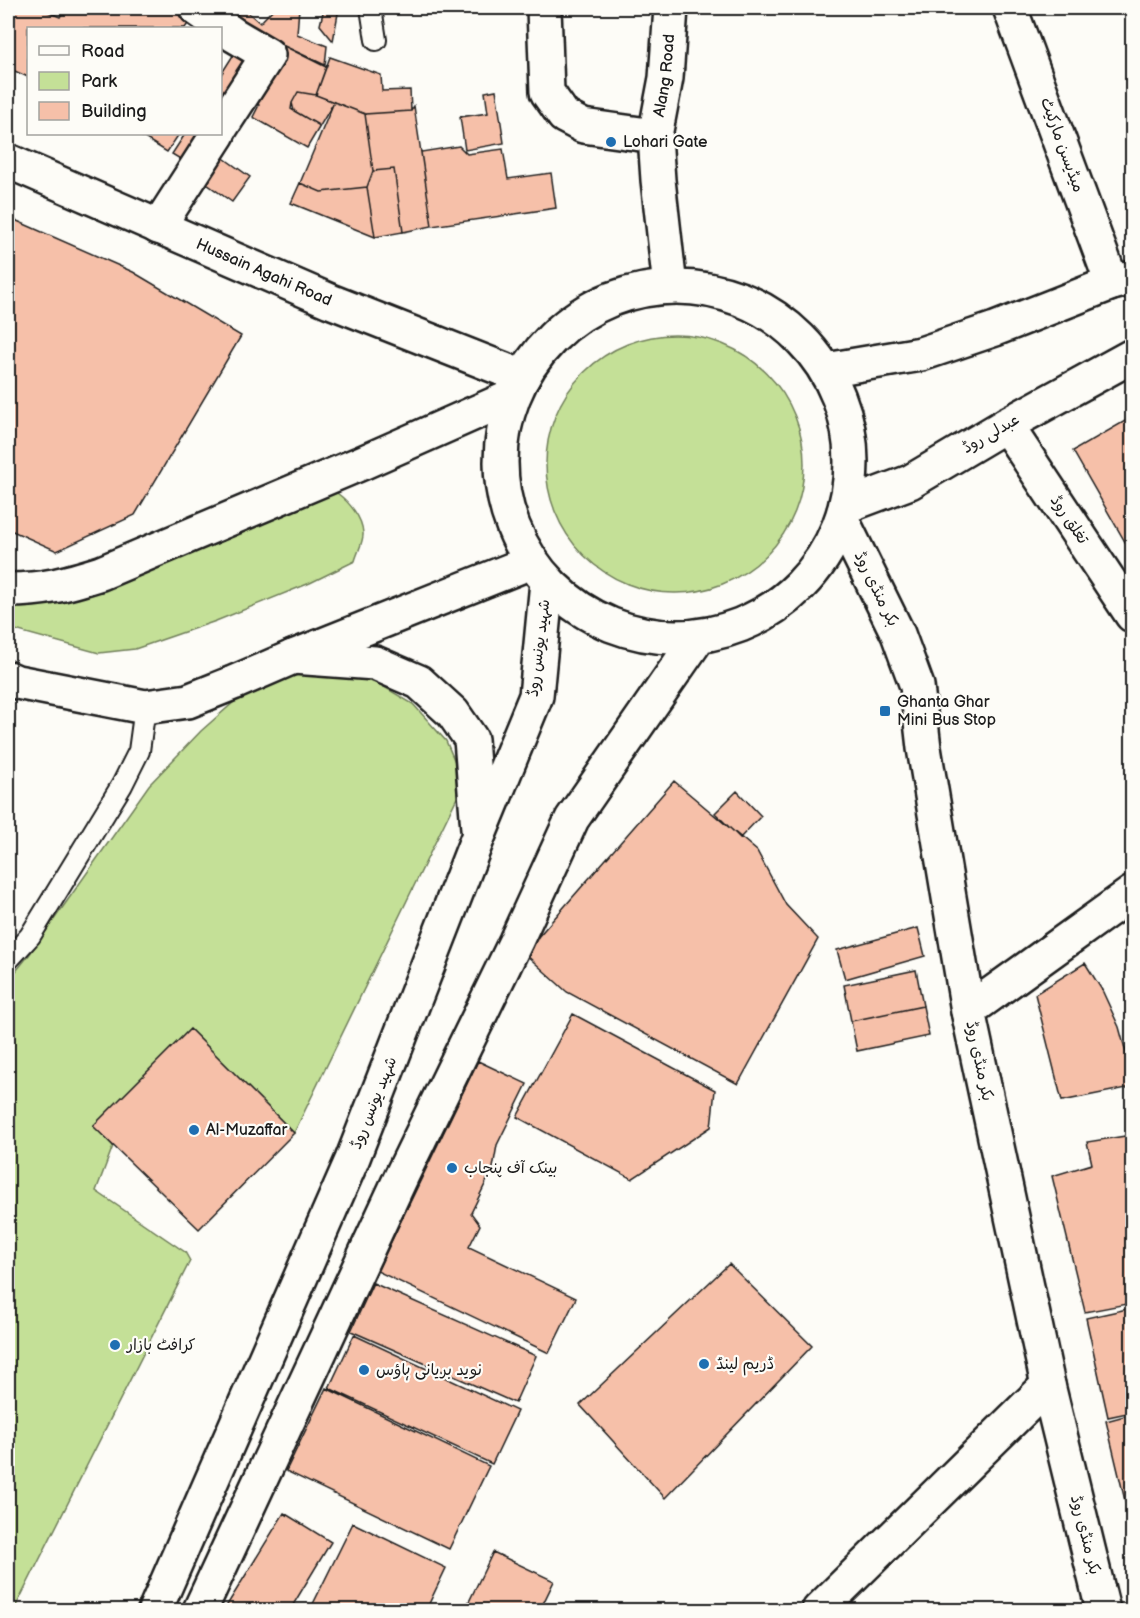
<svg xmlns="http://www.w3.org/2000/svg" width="1140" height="1618" viewBox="0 0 1140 1618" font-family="'Balsamiq Sans','Playpen Sans Arabic',sans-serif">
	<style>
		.green { fill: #c4e097; stroke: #707e5a; stroke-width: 1.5 }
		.building { fill: #f6c0a9; stroke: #1c1c1c; stroke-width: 1.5 }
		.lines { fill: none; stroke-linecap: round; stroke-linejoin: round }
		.service-casing { stroke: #1c1c1c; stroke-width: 24 }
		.minor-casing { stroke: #1c1c1c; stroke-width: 38 }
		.tertiary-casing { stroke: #1c1c1c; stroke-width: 38 }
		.secondary-casing { stroke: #1c1c1c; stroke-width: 38 }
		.primary-casing { stroke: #1c1c1c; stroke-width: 38 }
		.service { stroke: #fdfcf7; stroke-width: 20 }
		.minor { stroke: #fdfcf7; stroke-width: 33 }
		.tertiary { stroke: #fdfcf7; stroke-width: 33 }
		.secondary { stroke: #fdfcf7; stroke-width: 33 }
		.primary { stroke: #fdfcf7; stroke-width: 33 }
		.poi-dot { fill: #1f6fb2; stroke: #fdfcf7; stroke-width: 2 }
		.labels { text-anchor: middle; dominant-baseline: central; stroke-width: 4.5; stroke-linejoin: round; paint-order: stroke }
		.street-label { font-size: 16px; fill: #1c1c1c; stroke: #fdfcf7 }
		.poi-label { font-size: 16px; fill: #1c1c1c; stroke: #fdfcf7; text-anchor: start }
	</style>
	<rect width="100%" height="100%" fill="#fdfcf7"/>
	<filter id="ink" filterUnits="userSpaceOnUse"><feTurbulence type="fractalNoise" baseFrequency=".0167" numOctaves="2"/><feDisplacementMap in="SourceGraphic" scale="12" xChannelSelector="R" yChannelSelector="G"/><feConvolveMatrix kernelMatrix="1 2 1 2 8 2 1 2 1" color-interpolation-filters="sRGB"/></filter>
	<g filter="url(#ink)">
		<path class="green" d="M546 464a129 129 0 1 1 258 0a129 129 0 1 1-258 0Z
			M337,493C349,502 362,517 363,533C364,541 357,553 355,561L310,583L216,621L135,649L99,653L8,628V603L328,494Z
			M338,672L376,682L413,704L446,741L464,783L294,1133L190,1029L94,1126L113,1146L96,1191L185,1252L190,1261L14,1610H8V981L29,955L149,785L201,731L243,694L293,674Z"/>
		<path class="building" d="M8,8H39L60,17L65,8H174L190,21L185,28H28V77L8,68Z
			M243,8L260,23L274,8H299L297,34L327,46L325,65L280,44L277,50L226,26Z
			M324,8H339L333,41L320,25Z
			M280,44L326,67L316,95L298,92L292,103L291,109L320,126L307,148L253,117L259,105L246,98Z
			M239,46L262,60L220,126V76Z
			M330,57L381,75L382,91L410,90L411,111L365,114L316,95Z
			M496,90L504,143L465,150L460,117L488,113L485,92Z
			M298,92L316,95L334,102L320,126L294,111L292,103Z
			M334,102L365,114L373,171L367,187L321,192L300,183Z
			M414,106L432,226L403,232L394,169L373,171L365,114L411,111Z
			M138,134H179L167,152Z
			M185,134H216L195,168L172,154Z
			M459,146L467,154L503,149L508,179L551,173L556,208L432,226L421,152Z
			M218,154L250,177L232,202L200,179Z
			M394,169L403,232L375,237L367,187L373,171Z
			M300,183L321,192L367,187L375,237L291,203Z
			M8,217L133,272L241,336L135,515L57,551L8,529Z
			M1132,417V554L1073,451Z
			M674,781L757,851L786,905L818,939L738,1084L567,992L524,953Z
			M737,791L761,816L740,838L715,813Z
			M918,928L925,956L845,979L837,950Z
			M1085,963L1102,990L1119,1027L1132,1074V1087L1062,1101L1035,994Z
			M916,970L923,1006L851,1021L844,985Z
			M923,1006L929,1036L857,1051L851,1021Z
			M573,1014L715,1090L711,1127L632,1179L517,1117Z
			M190,1029L294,1133L199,1229L93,1126Z
			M478,1061L527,1084L497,1145L493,1168L471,1213L480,1225L469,1247L576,1298L549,1353L377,1271Z
			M1132,1135V1303L1085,1312L1052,1176L1092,1164L1087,1142Z
			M729,1264L812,1346L665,1498L580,1405Z
			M373,1283L536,1356L515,1403L351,1331Z
			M1132,1308V1412L1108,1417L1086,1318Z
			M354,1335L517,1411L492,1464L329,1388Z
			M326,1388L489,1466L449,1549L286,1471Z
			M1132,1414V1508L1127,1509L1106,1421Z
			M284,1513L331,1542L290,1610H224Z
			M353,1523L446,1568L426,1610H310Z
			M493,1552L554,1581L540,1610H465Z"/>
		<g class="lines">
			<g class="service-casing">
				<path id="service" d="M371,8L376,40
					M8,960L30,936L122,785L139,751L145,707"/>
			</g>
			<g class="minor-casing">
				<g id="minor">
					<path d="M196,8L234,35L268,55L220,129"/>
					<path d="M544,8L547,92L564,116L583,126L655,136"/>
					<path d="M1010,8L1112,283"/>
					<path d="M158,227L218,134"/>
					<path id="s1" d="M670,287L658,180L655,136L666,78L671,8"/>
					<path d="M8,590C45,590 66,584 101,573L364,462L513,396"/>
					<path d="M8,678L17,682L145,707L188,701L233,683L293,657L531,562"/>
					<path d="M968,1011L1132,893"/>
					<path d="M819,1610L1048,1385"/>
				</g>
			</g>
			<g class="tertiary-casing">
				<path id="tertiary" d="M1006,425L1132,615"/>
			</g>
			<g class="secondary-casing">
				<g id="secondary">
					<path id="s2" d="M8,161L330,301L523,377"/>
					<path d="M842,520L898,634L917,686L924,748L968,1011L1048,1385L1103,1610"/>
				</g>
			</g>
			<g class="primary-casing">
				<path id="primary" d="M501 462a175 175 0 1 1 350 0a175 175 0 1 1-350 0Z
					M826,370L921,354L995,329L1112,283L1132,278
					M846,506L910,482L1006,425L1132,356
					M293,657L375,663L419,682L453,713L471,739L478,829
					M155,1610L352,1160L478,837L536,696L547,582
					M200,1610L402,1175L516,941L572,819L699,636"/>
			</g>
			<use href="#service" class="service"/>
			<use href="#minor" class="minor"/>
			<use href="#tertiary" class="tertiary"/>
			<use href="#secondary" class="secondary"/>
			<use href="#primary" class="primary"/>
		</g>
	</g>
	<g class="poi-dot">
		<circle cx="611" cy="142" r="6"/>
		<rect x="879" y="705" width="12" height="12" rx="3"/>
		<circle cx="194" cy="1130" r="6"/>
		<circle cx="452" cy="1168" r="6"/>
		<circle cx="115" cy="1345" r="6"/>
		<circle cx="704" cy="1364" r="6"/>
		<circle cx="364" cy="1370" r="6"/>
	</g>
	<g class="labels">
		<g class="street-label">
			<text stroke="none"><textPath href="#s1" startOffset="213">Alang Road</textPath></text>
			<text transform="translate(1062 145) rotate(70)">میڈیسن مارکیٹ</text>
			<text stroke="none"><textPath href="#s2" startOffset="279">Hussain Agahi Road</textPath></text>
			<text transform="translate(991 434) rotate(-30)">عبدلی روڈ</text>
			<text transform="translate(1069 520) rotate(56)">تغلق روڈ</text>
			<text transform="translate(876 589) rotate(64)">بکر منڈی روڈ</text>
			<text transform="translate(539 648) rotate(-83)">شہید یونس روڈ</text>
			<text transform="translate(979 1061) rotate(78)">بکر منڈی روڈ</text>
			<text transform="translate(374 1103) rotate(-68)">شہید یونس روڈ</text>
			<text transform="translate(1085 1535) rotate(76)">بکر منڈی روڈ</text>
		</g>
		<g class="poi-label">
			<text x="623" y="142">Lohari Gate</text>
			<text x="897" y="702">Ghanta Ghar<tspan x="897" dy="18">Mini Bus Stop</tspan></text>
			<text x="206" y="1130">Al-Muzaffar</text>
			<text x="464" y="1168">بینک آف پنجاب</text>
			<text x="127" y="1345">کرافٹ بازار</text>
			<text x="716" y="1364">ڈریم لینڈ</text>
			<text x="376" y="1370">نوید بریانی ہاؤس</text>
		</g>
	</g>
	<rect width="1140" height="1618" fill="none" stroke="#fdfcf7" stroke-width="30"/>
	<rect x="15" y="15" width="1110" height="1588" fill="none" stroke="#1c1c1c" stroke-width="2" filter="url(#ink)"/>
	<rect x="27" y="27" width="195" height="108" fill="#fdfcf7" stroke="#a3a29f" stroke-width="1.5"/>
	<rect x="39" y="46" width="30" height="9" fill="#fdfcf7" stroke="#a3a29f" stroke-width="1.5"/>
	<text x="81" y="57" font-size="18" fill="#1c1c1c">Road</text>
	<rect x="39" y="72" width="30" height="18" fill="#c4e097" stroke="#a3a29f" stroke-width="1.5"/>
	<text x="81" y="87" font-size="18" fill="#1c1c1c">Park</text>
	<rect x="39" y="102" width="30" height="18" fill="#f6c0a9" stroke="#a3a29f" stroke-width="1.5"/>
	<text x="81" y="117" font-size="18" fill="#1c1c1c">Building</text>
</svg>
